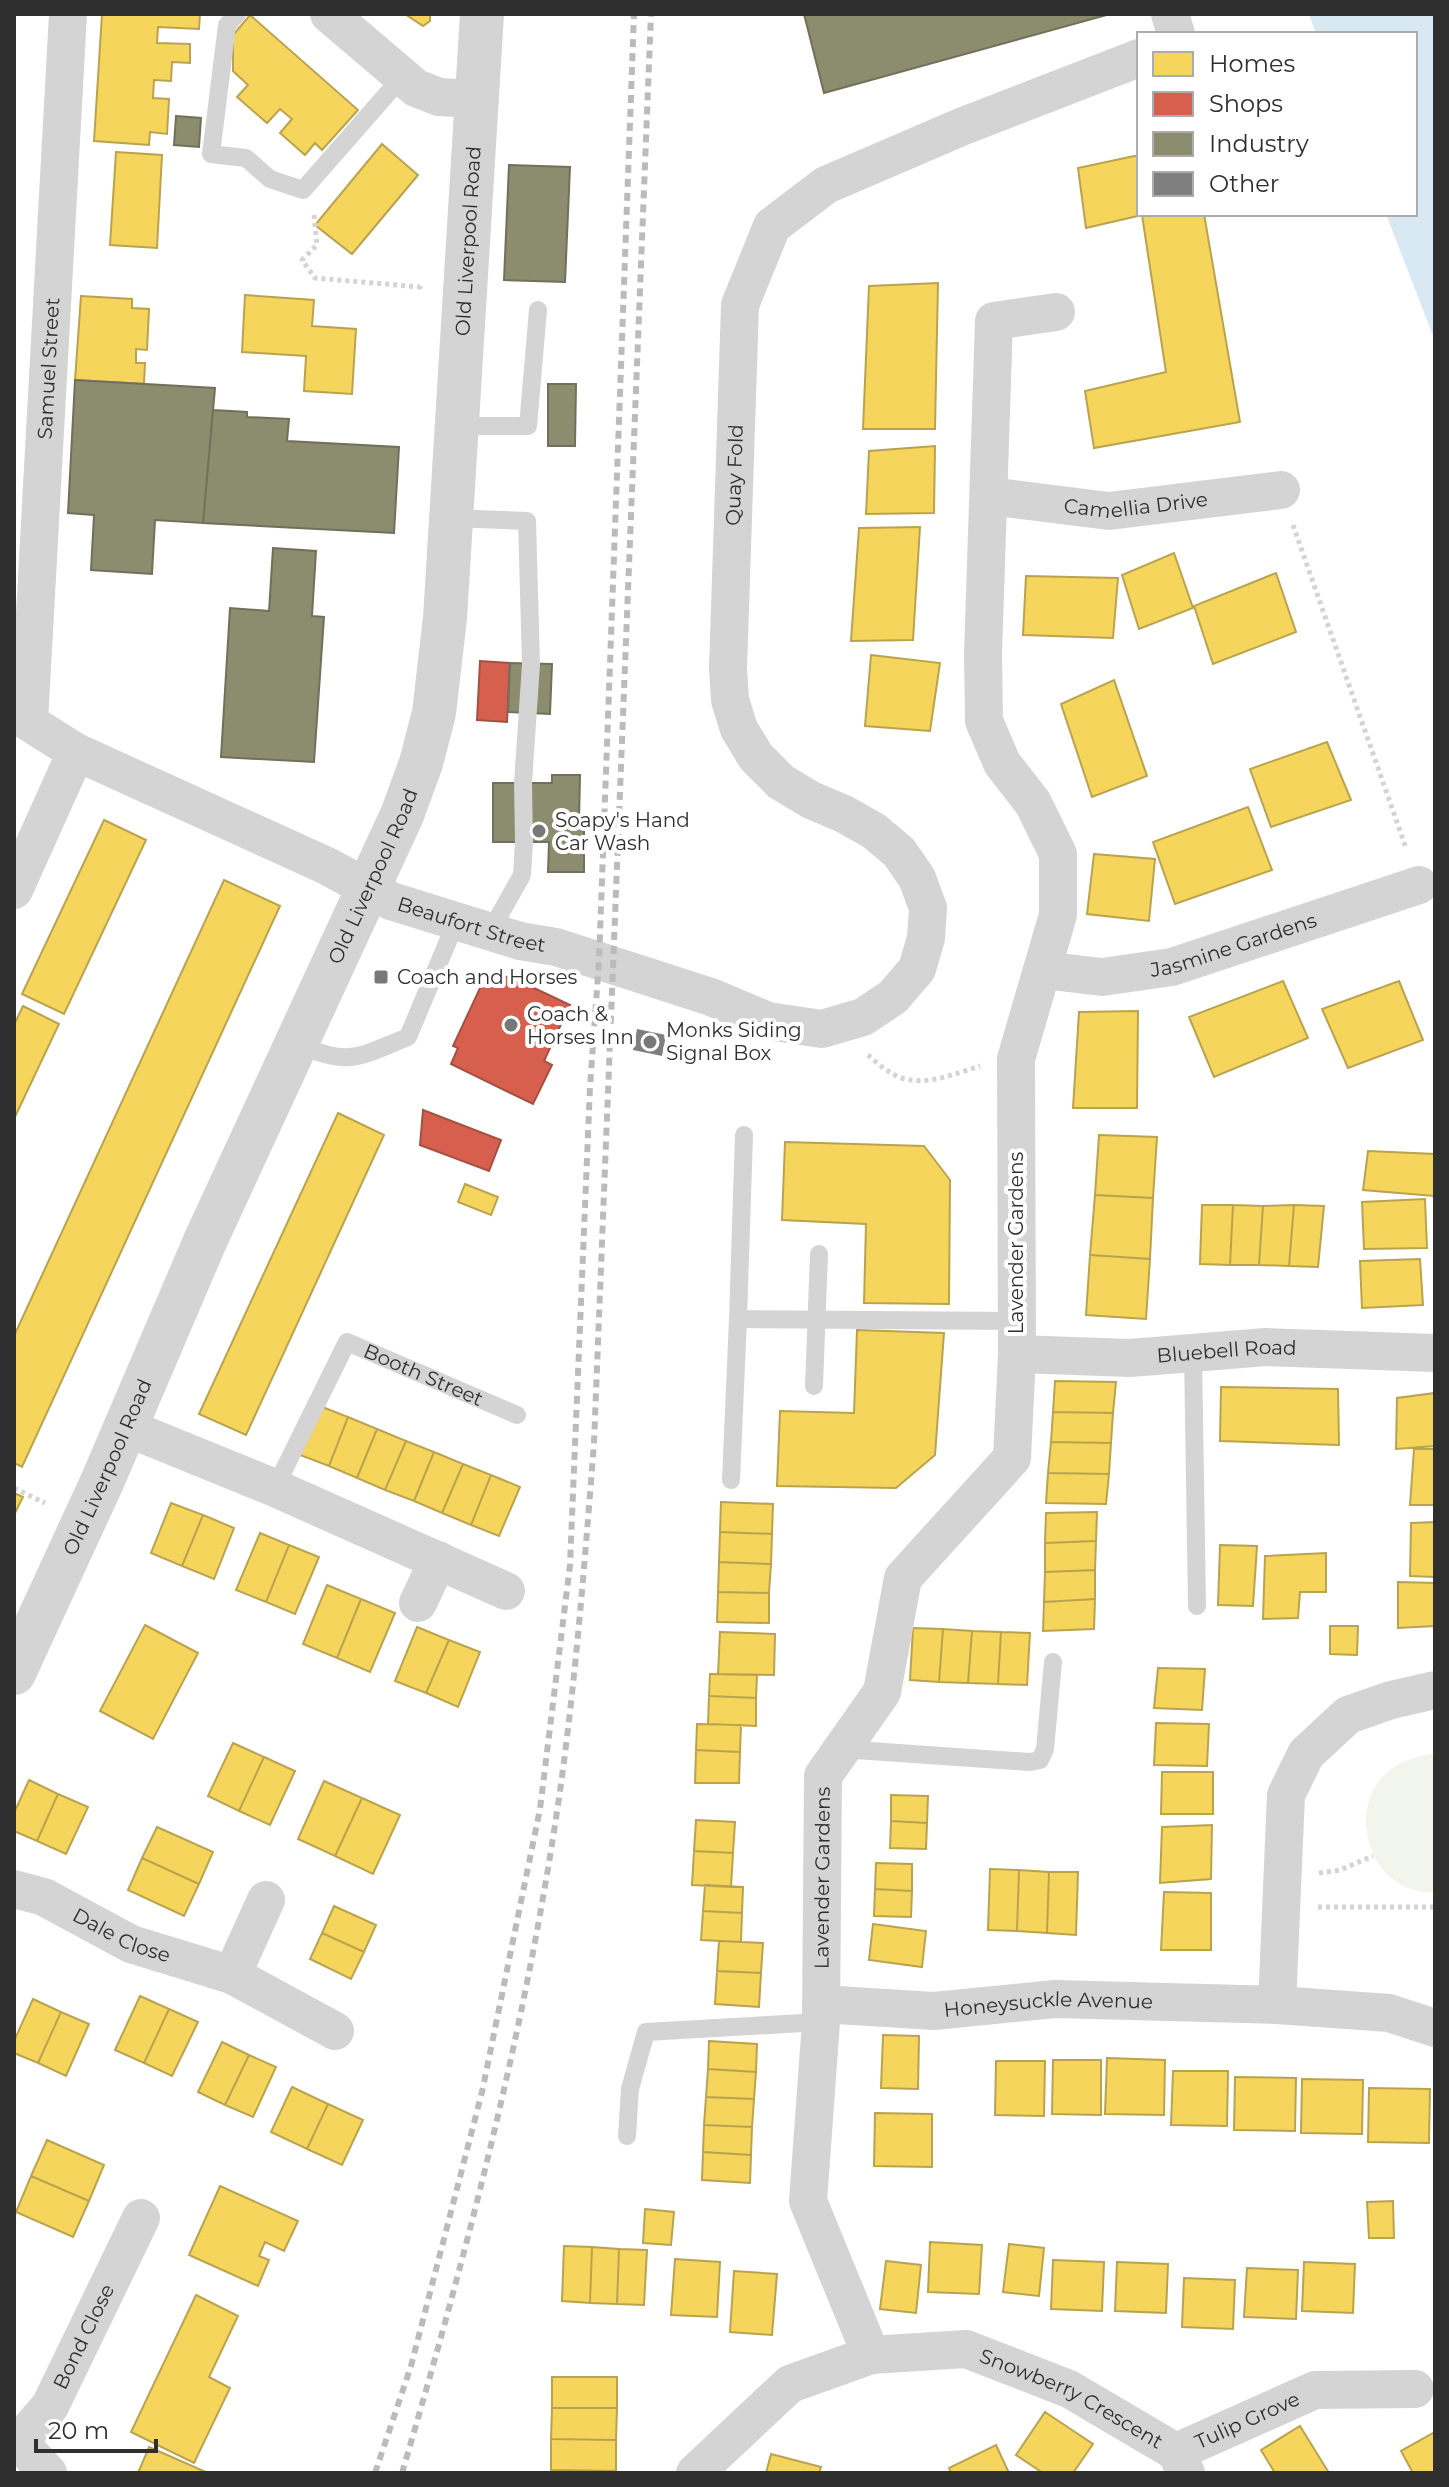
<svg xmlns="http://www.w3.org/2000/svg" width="1449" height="2487" viewBox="0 0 1449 2487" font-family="Montserrat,sans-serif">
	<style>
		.green { fill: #f1f5ec }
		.water { fill: #d8e9f3 }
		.homes { fill: #f6d55c; stroke: #baa34e; stroke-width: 2 }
		.shops { fill: #d6604d; stroke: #a45144; stroke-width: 2 }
		.industry { fill: #8c8c6e; stroke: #70705b; stroke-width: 2 }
		.building { fill: #7f7f7f }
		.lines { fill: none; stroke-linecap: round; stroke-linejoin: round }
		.path { stroke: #d4d4d4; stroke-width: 5; stroke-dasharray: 4 4; stroke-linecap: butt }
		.service { stroke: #d4d4d4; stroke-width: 18 }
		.minor { stroke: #d4d4d4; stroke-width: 38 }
		.tertiary { stroke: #d4d4d4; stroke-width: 44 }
		.rail { stroke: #bbb; stroke-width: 6; stroke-dasharray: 8 6; stroke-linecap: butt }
		.poi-dot { fill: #787878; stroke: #fff; stroke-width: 3 }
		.labels { text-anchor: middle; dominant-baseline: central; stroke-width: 8; stroke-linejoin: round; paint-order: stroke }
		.street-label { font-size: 20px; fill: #2f2f2f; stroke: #fff }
		.poi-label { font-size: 20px; fill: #2f2f2f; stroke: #fff; text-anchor: start }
	</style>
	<rect width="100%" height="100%" fill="#fff"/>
	<path class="green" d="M1428,1754H1435V1892C1372,1897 1342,1810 1389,1771C1400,1761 1414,1758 1428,1754Z"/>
	<path class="water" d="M1309,14H1435V341L1386,214H1415V34H1316Z"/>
	<path class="homes" d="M102,14H200L199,29L158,27L157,43L190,44V63L172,62L171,81L154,80L153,98L169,99L167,134L150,132L149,145L94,141Z
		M405,14H430V21L423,26Z
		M250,15L358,110L322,150L315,143L305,155L280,133L292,119L280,109L267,123L237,97L248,85L233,71V35Z
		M382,144L418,175L352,254L315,225Z
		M116,152L162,155L157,248L110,245Z
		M1139,155V214H1204L1240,422L1094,448L1085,391L1166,372L1142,215L1086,228L1078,168Z
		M938,283L935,429H863L869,286Z
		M245,295L314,300L312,326L356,329L352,394L304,391L306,356L242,352Z
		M81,296L132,299V308L149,309L147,350L136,349V363H145L144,384L75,380Z
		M935,446L934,513L866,514L869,451Z
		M920,527L913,640L851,641L859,528Z
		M1174,553L1193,608L1139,629L1122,575Z
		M1276,573L1296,632L1213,664L1194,606Z
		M1026,576L1118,578L1113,638L1023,635Z
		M871,655L940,663L930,731L865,726Z
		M1114,680L1147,776L1092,797L1061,704Z
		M1327,742L1351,800L1271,827L1250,769Z
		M1248,807L1272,870L1175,904L1153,842Z
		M104,820L146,840L64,1014L22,994Z
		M1094,854L1155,859L1149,921L1087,914Z
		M224,880L280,906L22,1467L14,1463V1336Z
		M1283,981L1308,1038L1214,1077L1189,1017Z
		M1399,981L1423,1040L1348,1068L1322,1009Z
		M23,1006L59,1024L14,1119V1025Z
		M1138,1011L1137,1108H1073L1079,1012Z
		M338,1113L384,1135L246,1435L199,1414Z
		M1099,1135L1157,1137L1153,1198L1095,1195Z
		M785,1142L924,1146L950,1180L949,1304L864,1303L866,1224L782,1220Z
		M1368,1151L1435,1154L1434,1196L1363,1190Z
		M465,1184L498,1197L491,1215L458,1202Z
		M1095,1195L1153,1198L1150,1259L1090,1255Z
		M1425,1199L1427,1248L1364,1249L1362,1202Z
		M1202,1205H1233L1230,1265L1200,1264Z
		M1233,1205L1263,1206L1259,1265H1230Z
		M1294,1205L1324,1206L1318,1267L1289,1266Z
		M1294,1205L1289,1266L1259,1265L1263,1206Z
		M1090,1255L1150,1259L1146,1319L1086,1315Z
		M1420,1259L1423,1305L1362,1308L1360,1261Z
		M857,1330L944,1333L935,1455L896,1488L777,1486L780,1411L854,1413Z
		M1055,1381L1116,1382L1113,1413L1053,1412Z
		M1221,1387L1338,1389L1339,1445L1220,1441Z
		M1435,1393V1446L1396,1449L1397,1398Z
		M320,1406L348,1417L329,1466L300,1455Z
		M1053,1412L1113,1413L1111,1443L1051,1442Z
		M348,1417L377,1429L357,1478L329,1466Z
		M377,1429L406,1441L385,1490L357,1478Z
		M406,1441L434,1452L414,1501L385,1490Z
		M1051,1442L1111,1443L1109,1474L1048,1473Z
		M1414,1449H1435V1505H1410Z
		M434,1452L463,1464L442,1513L414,1501Z
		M463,1464L491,1475L471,1525L442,1513Z
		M1048,1473L1109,1474L1106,1504L1046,1503Z
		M491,1475L520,1487L499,1536L471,1525Z
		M14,1493L23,1497L14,1515Z
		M721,1502L773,1504L772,1534L720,1532Z
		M171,1503L203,1515L182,1566L151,1553Z
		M1097,1512L1096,1541L1045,1543L1046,1513Z
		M203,1515L234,1528L214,1579L182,1566Z
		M1435,1522V1577L1410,1576L1411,1523Z
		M720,1532L772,1534L771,1564L719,1562Z
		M260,1533L289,1545L266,1602L236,1590Z
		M1096,1541L1095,1570L1045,1572V1543Z
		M289,1545L319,1557L295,1614L266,1602Z
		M1220,1545L1257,1546L1253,1606L1218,1605Z
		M1326,1553V1592H1300L1298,1618L1263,1619L1265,1556Z
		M719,1562L771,1564L769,1593L718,1592Z
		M1095,1570V1599L1044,1602L1045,1572Z
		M1398,1582L1435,1583V1626L1398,1628Z
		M327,1585L361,1599L337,1658L303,1644Z
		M718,1592L769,1593V1623L717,1622Z
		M361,1599L395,1613L370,1672L337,1658Z
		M1095,1599L1094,1629L1043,1631L1044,1602Z
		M145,1625L198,1653L153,1739L100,1711Z
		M1330,1626H1358L1357,1655L1330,1654Z
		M417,1627L449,1640L426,1693L395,1681Z
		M913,1628L943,1629L939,1682L910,1680Z
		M943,1629L972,1631L968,1683L939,1682Z
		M972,1631L1001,1632L998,1684L968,1683Z
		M720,1632L775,1634L774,1675L718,1674Z
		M1001,1632L1030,1633L1027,1685L998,1684Z
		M449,1640L480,1652L458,1707L426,1693Z
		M1158,1668L1205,1669L1202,1710L1154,1708Z
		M710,1674L757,1675L756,1698L709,1696Z
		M709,1696L756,1698V1726L708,1724Z
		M1156,1723L1209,1724L1207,1766L1154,1765Z
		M697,1724L741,1725L740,1752L696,1750Z
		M233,1743L264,1757L239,1811L208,1796Z
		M696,1750L740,1752L739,1783H695Z
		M264,1757L295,1771L270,1825L239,1811Z
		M1162,1772H1213V1814H1161Z
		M29,1780L58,1794L37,1841L14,1831V1813Z
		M324,1781L362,1798L335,1856L298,1839Z
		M58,1794L88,1807L66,1854L37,1841Z
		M891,1795L928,1796L927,1823L891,1821Z
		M362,1798L400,1815L373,1874L335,1856Z
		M696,1820L735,1822L733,1853L694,1851Z
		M891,1821L927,1823L926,1849L890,1848Z
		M1212,1825L1211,1879L1160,1883L1162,1827Z
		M157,1827L213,1852L199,1884L142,1858Z
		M694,1851L733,1853L731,1887L692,1885Z
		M142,1858L199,1884L184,1916L128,1890Z
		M876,1863L912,1864V1891L875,1889Z
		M990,1869L1019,1870L1017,1931L988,1930Z
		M1019,1870L1049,1872L1047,1933L1017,1931Z
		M1049,1872H1078L1076,1935L1047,1933Z
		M705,1885L743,1887L742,1913L703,1911Z
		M875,1889L912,1891L911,1917L874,1916Z
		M1164,1892L1211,1893V1950H1161Z
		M334,1906L376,1925L364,1952L322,1933Z
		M703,1911L742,1913L741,1942L701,1940Z
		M873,1924L926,1931L922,1967L869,1960Z
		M322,1933L364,1952L351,1979L310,1959Z
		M719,1941L763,1943L761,1973L717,1971Z
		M717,1971L761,1973L759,2007L715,2004Z
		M140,1996L169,2009L144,2063L115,2050Z
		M33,1999L61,2012L38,2063L14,2053V2041Z
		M169,2009L198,2022L172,2076L144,2063Z
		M61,2012L89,2024L66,2076L38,2063Z
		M883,2035L919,2036L918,2089L881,2088Z
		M709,2041L757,2044L756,2072L708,2069Z
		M222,2042L249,2055L225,2105L198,2092Z
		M249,2055L276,2067L253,2117L225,2105Z
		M1107,2058L1165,2060L1164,2115L1105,2114Z
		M1053,2060H1101V2115L1052,2114Z
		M996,2061H1045L1044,2116L995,2115Z
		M708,2069L756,2072L754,2099L706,2097Z
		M1173,2071H1228L1227,2126L1171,2125Z
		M1235,2077L1296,2078L1295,2131L1234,2130Z
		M1302,2079L1363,2080L1362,2134L1301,2133Z
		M292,2087L328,2104L307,2149L271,2132Z
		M1369,2088L1430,2089L1429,2143L1368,2142Z
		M706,2097L754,2099L752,2127L704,2125Z
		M328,2104L363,2120L342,2165L307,2149Z
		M875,2113L932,2114V2167L874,2166Z
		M704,2125L752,2127L751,2155L703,2152Z
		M47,2140L104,2165L89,2201L31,2176Z
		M703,2152L751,2155L750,2183L702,2180Z
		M31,2176L89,2201L73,2237L16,2212Z
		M220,2186L298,2221L284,2251L265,2242L259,2256L269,2260L258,2286L189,2255Z
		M1393,2201L1394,2238H1369L1367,2202Z
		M645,2209L674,2212L671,2245L643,2243Z
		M930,2242L982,2245L979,2294L928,2292Z
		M1009,2244L1044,2248L1039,2296L1003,2292Z
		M564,2246L592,2247L590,2303L562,2301Z
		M592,2247L619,2249L617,2304L590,2303Z
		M619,2249L647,2250L644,2305L617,2304Z
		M675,2259L720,2262L717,2317L671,2315Z
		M1053,2260L1104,2262L1102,2311L1051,2309Z
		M886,2261L921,2265L916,2313L880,2309Z
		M1117,2262L1168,2264L1166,2313L1115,2311Z
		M1304,2262L1355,2264L1353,2313L1302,2311Z
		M1247,2268L1298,2270L1296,2319L1244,2317Z
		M734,2271L777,2274L772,2335L730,2332Z
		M1184,2278L1235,2280L1233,2329L1182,2327Z
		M196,2295L238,2316L209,2377L230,2388L194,2463L131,2432Z
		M552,2377H617V2408H552Z
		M552,2408H617L616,2440L551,2439Z
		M1045,2412L1093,2444L1073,2473H1043L1016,2455Z
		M1300,2426L1329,2473H1275L1261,2450Z
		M1435,2432V2473H1413L1401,2451Z
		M551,2439L616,2440V2471L551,2470Z
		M996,2445L1009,2473H951L949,2468Z
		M149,2447L206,2472L205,2473H138Z
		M771,2454L821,2467L819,2473H766Z
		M551,2470L616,2471V2473H551Z"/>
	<path class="shops" d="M480,661L510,663L507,722L477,720Z
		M497,975L513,978L570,1005L544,1061L552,1065L533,1104L451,1064L458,1048L453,1046L481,986Z
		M423,1110L501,1140L489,1171L420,1145Z"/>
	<path class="industry" d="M804,14H1110L824,93Z
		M176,116L201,118L199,147L174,145Z
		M509,165L570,167L565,282L504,280Z
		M75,380L215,388L203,523L155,520L152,574L91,570L94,515L68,513Z
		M548,384H576L575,446H548Z
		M213,410L247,412V417L289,419L287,441L399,447L394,533L203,523Z
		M273,548L316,551L312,616L324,617L314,762L221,757L230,608L269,611Z
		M510,663L552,664L550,714L508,712Z
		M552,775H580L579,821H584V872H548L549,842H493V783H552Z"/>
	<path class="building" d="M637,1029L666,1035L662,1056L633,1050Z"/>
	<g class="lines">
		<path class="path" d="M314,215L317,245L302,260L315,278L420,287V283
			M1293,525L1406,848
			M868,1055C874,1060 881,1067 888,1071C917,1091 950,1075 980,1066
			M14,1488L45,1503
			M1319,1873L1340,1870L1373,1856
			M1318,1907H1435"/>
		<g class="service">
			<path d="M237,14L227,25L211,154L246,158L270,179L303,190L402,77"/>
			<path d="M456,426H528L538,310"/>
			<path d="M451,518L527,521L531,664L523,783L524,842L522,875L490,932"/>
			<path d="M297,1044C350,1067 358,1057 408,1037L456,922"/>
			<path d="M744,1135L738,1319L1016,1321"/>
			<path d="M1193,1353L1197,1606"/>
			<path d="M814,1386L819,1254"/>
			<path d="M731,1480L738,1319"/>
			<path id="s1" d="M275,1488L347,1342L517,1415"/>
			<path d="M841,1749L1030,1762L1040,1760L1045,1749L1053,1662"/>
			<path d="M627,2136L630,2089L646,2032L821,2022"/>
		</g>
		<g class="minor">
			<path d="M329,14L416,88L439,97L476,99"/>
			<path d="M1170,14L1176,34"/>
			<path id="s2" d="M989,496L1109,511L1281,490"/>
			<path id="s3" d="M14,713L76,752L327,866L391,901L520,941L556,947L711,997L768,1021L822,1029L863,1017L893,997L917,969L926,938L928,908L917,878L899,852L874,831L844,814L811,800L781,782L756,757L739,729L730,700L728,669L740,305L772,226L826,185L961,127L1139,58"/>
			<path id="s4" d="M29,722L68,14"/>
			<path d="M14,890L76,752"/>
			<path id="s5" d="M1042,970L1102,977L1172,967L1419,885"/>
			<path id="s6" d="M1017,1354L1130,1358L1266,1347L1435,1353"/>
			<path d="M125,1427L275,1488L506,1591"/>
			<path d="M418,1603L438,1560"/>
			<path id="s7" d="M14,1889L44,1897L131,1944L232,1975L335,2031"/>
			<path d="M232,1975L266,1900"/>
			<path id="s8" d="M821,2004L934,2011L1055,1999L1277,2005L1389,2013L1435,2028"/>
			<path d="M1277,2005L1286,1795L1306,1754L1348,1715L1391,1700L1435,1690"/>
			<path id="s9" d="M871,2355L808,2201L821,2022L823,1776L882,1692L903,1578L1012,1458L1017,1354L1016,1059L1058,915V854L1033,803L1002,763L984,721L983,654L994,321L1056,312"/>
			<path id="s10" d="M14,2440L19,2442L50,2406L141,2218"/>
			<path d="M19,2442L48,2473"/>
			<path id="s11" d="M1176,2452L1315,2390L1415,2389"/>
			<path id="s12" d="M695,2473L790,2384L871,2355L966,2349L1069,2389L1176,2452L1186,2473"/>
		</g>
		<path class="tertiary" id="s13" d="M14,1673L102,1482L206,1239L402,815L421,763L434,713L445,618L482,14"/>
		<path class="rail" d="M375,2473L411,2366L482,2092L540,1809L570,1565L590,1087L599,961L634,14
			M402,2473C468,2249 527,2023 560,1791C576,1676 585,1559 594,1443L651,14"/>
	</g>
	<g class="poi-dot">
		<circle cx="539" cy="831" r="8"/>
		<rect x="373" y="969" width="16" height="16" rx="4"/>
		<circle cx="511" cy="1025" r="8"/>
		<circle cx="650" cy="1042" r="8"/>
	</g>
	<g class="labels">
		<g class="street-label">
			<text stroke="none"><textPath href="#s13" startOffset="1522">Old Liverpool Road</textPath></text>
			<text stroke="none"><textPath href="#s4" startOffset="354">Samuel Street</textPath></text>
			<text stroke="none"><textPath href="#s3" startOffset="1576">Quay Fold</textPath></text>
			<text stroke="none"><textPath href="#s2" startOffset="148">Camellia Drive</textPath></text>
			<text stroke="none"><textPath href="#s13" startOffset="874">Old Liverpool Road</textPath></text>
			<text stroke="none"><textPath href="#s3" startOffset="506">Beaufort Street</textPath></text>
			<text stroke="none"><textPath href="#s5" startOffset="196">Jasmine Gardens</textPath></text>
			<text transform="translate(1016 1243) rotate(-90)">Lavender Gardens</text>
			<text stroke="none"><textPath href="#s6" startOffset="210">Bluebell Road</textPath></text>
			<text stroke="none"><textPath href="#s1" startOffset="246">Booth Street</textPath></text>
			<text stroke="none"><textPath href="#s13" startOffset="226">Old Liverpool Road</textPath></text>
			<text stroke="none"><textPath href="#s9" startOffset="490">Lavender Gardens</textPath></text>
			<text stroke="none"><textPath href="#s7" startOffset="118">Dale Close</textPath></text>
			<text stroke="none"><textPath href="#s8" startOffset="228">Honeysuckle Avenue</textPath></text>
			<text stroke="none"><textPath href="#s10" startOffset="130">Bond Close</textPath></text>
			<text stroke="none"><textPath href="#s12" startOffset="428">Snowberry Crescent</textPath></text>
			<text stroke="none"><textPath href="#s11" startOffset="78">Tulip Grove</textPath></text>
		</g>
		<g class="poi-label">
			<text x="555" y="820">Soapy's Hand<tspan x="555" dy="23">Car Wash</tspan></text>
			<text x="397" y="977">Coach and Horses</text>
			<text x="527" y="1014">Coach &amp;<tspan x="527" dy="23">Horses Inn</tspan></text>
			<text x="666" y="1030">Monks Siding<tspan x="666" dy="23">Signal Box</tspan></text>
		</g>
	</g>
	<rect width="1449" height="2487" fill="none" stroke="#2f2f2f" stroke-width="32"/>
	<rect x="1137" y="32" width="280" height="184" fill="#ffffff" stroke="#acacac" stroke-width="2"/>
	<rect x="1153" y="52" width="40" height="24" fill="#f6d55c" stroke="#acacac" stroke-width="2"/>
	<text x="1209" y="72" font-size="24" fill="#2f2f2f">Homes</text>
	<rect x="1153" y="92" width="40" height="24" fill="#d6604d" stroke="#acacac" stroke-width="2"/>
	<text x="1209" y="112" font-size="24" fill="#2f2f2f">Shops</text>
	<rect x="1153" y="132" width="40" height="24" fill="#8c8c6e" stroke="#acacac" stroke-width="2"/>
	<text x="1209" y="152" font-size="24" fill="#2f2f2f">Industry</text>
	<rect x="1153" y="172" width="40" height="24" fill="#7f7f7f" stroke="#acacac" stroke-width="2"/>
	<text x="1209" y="192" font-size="24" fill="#2f2f2f">Other</text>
	<path d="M36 2439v12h120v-12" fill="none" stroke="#2f2f2f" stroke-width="4"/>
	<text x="48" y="2439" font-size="24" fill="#2f2f2f" stroke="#ffffff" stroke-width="6" paint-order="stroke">20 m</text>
</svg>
